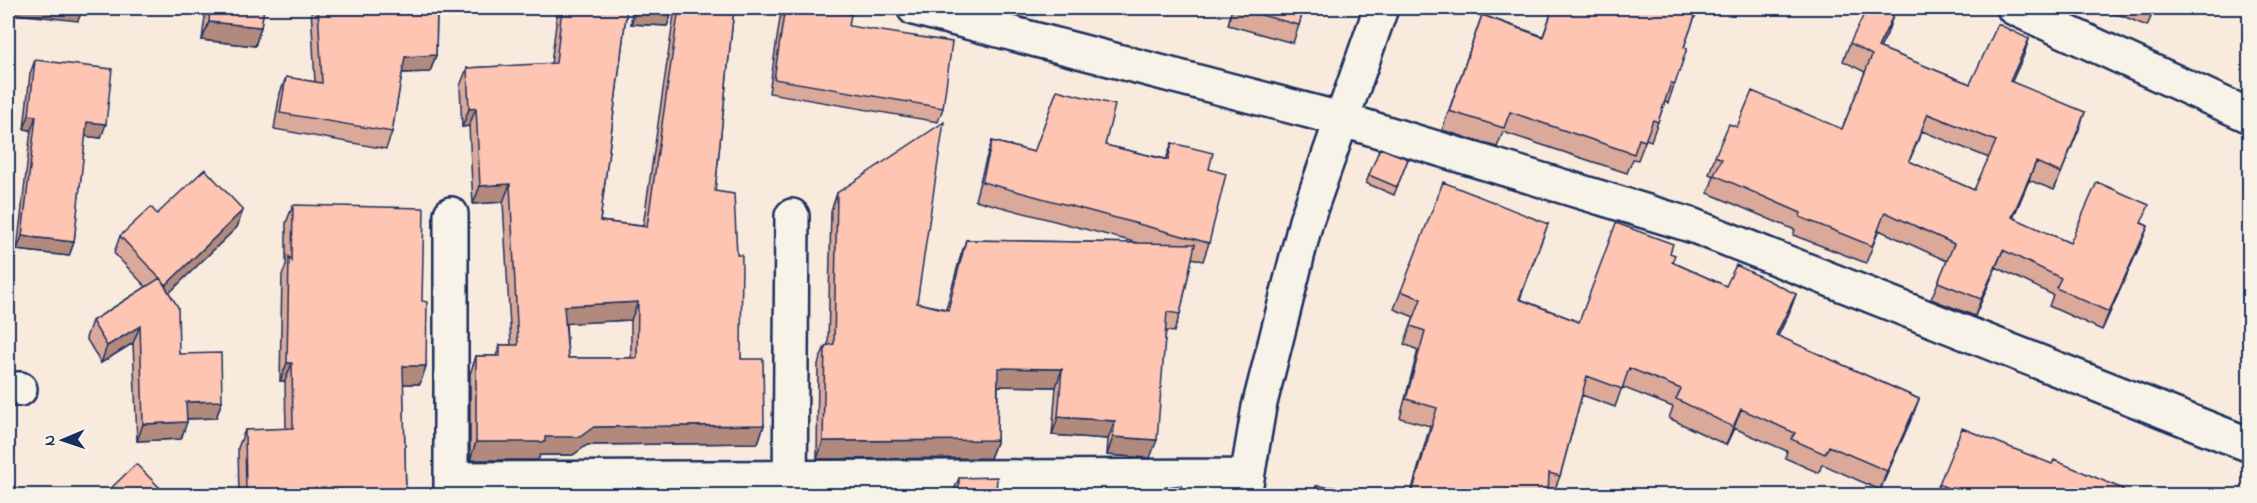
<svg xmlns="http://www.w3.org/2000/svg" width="2257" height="503" viewBox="0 0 2257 503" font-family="'Indie Flower',sans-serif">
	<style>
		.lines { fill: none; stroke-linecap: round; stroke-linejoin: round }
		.minor-casing { stroke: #1b2f5e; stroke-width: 38 }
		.minor { stroke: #f7f3e8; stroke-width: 33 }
		.wall { fill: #daa999; stroke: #1b2f5e; stroke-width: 1.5; fill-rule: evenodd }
		.shaded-wall { fill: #b18a7d; stroke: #1b2f5e; stroke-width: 1.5 }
		.building { fill: #fdc5b2; stroke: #1b2f5e; stroke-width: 1.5; fill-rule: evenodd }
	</style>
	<rect width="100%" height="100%" fill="#f8eadd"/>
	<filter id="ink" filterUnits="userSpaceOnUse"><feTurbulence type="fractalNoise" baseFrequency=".0167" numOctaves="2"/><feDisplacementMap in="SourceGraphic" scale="12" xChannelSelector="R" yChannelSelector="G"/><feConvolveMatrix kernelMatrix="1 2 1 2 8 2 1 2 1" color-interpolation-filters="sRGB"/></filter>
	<g filter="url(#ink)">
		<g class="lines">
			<g class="minor-casing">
				<path id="minor" d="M914,8L1340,119L1694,226L2250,445
					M2014,8L2250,116
					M451,214V496
					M8,389H20
					M451,479L1247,476
					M790,496L792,216
					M1244,496L1259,407L1306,221L1381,8"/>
			</g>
			<use href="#minor" class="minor"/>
		</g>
		<path class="wall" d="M206,8H264L261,27L255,46L202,40Z
			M311,8H437L436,55L430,72L402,73L392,132L386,149L274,129L280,93L286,77L315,82Z
			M558,8H627L600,221L643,226L675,8H734L715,191L741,359L764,425L758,443L587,445L573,455H540L538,460H470V374L476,356H496L500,345H511L503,202L473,204L469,126L462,127L460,86L467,68L551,64ZM631,320V358H568L566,323Z
			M632,8H672V13L667,26L631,24Z
			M784,8H808L849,26L943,108L938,122L769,93L780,18Z
			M1010,8H1038L1035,15L1009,10Z
			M1232,8H1304L1299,25L1293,43L1228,25Z
			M1553,8H1698L1684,47L1687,48L1668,103L1665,102L1651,141L1646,139L1638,160L1633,159L1627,173L1503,132L1497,147L1442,130L1482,15L1543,36Z
			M2091,8H2155L2147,26L2123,16Z
			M1887,34L1880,48L1970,84L2029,39L2023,57L2011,82L2079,129L2054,190L2029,180L2013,218L2070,243L2142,223L2148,226L2141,243L2102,330L2049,306L2053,295L1996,267L1975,316L1931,299L1947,261L1879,230L1866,263L1793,235L1795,230L1708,193L1714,176L1709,174L1715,156L1737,127L1842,129L1865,72L1843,61L1850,43ZM1922,131L1989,158L1974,190L1909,162Z
			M35,60L101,138L85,136L74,242L69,256L17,250L31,130L24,129L30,74Z
			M992,141L1034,152L1105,145L1166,159L1172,143L1209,169V243L1203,261L1192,258L1180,314L1174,332L1166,331L1150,458L1107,455L1108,439L1052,435L1056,387L998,386L997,440L990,458L817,459L818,364L825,346L828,345L831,211L837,193L917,303L946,309L960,258L966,240L1138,243L975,200L986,159Z
			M1408,159L1394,195L1366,183L1369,175Z
			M293,205L422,301L426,366L420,384H403L406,495H423H239L238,448L245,430L286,429L285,381H280L282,275L286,265V223Z
			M243,210L237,227L169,293L179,354L222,401L216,418L187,419L181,439L137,441L133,343L101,363L86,338L92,321L146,287L114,253L120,236L157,214Z
			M1548,224L1520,299L1579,322L1670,253L1672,262L1726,286L1796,294L1789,313L1778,336L1919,399L1912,417L1880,490L1822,464L1819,473L1785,458L1787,451L1734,428L1726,445L1669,418L1673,407L1622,387L1615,407L1582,395L1560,476L1553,494L1548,493V495H1313L1316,486L1411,493L1430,426L1400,418L1418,350L1404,344L1414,317L1394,309L1401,291Z
			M959,478L996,494L1092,495H952Z
			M1939,484L2120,495H1935Z"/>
		<path class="shaded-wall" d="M8,8H83L78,21L8,13Z
			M636,10L672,13L667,26L631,24Z
			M1893,16L1887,34L1872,65L1878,47Z
			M209,22L261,27L255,46L202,40Z
			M2029,39L2023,57L2004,99L2010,81Z
			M436,55L430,72L399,73L405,57Z
			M476,108L469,126L462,127L469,109Z
			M2085,112L2079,129L2054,190L2061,173Z
			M29,115L36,116L31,130L24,129Z
			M87,122L106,124L101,138L82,136Z
			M2036,162L2029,180L2006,235L2012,217Z
			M510,184L503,202L473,204L480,186Z
			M243,210L237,227L160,302L166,285Z
			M2148,226L2141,243L2102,330L2109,312Z
			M22,236L74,242L69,256L17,250Z
			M2003,250L1996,267L1975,316L1981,299Z
			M1796,294L1789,313L1769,354L1776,335Z
			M638,302L631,320L558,324L564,306Z
			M140,326L133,343L101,363L107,346Z
			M287,363H292L285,381H280Z
			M403,366H426L420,384H396Z
			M998,368L1062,369L1056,387L992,386Z
			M1919,399L1912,417L1880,490L1887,471Z
			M222,401L216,418L180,419L186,402Z
			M1741,409L1734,428L1726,445L1733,427Z
			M1058,417L1115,421L1108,439L1052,435Z
			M187,422L181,439L137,441L143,424Z
			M764,425L758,443L587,445L573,455H540L538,460H470L476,442L545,437L594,427Z
			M1113,437L1157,440L1150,458L1107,455Z
			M997,440L990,458L817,459L823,441Z"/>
		<path class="building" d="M210,8H264L261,27L209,22Z
			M318,8H437L436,55L405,57L392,132L280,113L286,77L322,83Z
			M562,8H627L600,221L647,227L679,8H734L715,191L734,194L737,255H742L741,359H763L764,425L594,427L580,437H545V442H476V356H500V345H518L510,184L480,186L476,108L469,109L467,68L556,63ZM638,302L637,358H568L564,306Z
			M636,8H672V13L636,10Z
			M785,8H808L851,14L849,26L952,42L943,108L774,79Z
			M1235,8H1304L1299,25Z
			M1553,8H1698L1684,47L1687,48L1675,84L1671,83L1658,122L1653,120L1645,141L1639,139L1634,154L1510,112L1504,128L1449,111L1482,15L1543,37Z
			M1867,8H1874L1893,16L1878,47L1970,84L1998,24L2029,39L2010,81L2085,112L2061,173L2036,162L2012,217L2070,243L2097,182L2149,205L2141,223L2148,226L2109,312L2056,288L2061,278L2003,250L1981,299L1938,282L1954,244L1885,212L1872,246L1800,217L1801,213L1714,175L1722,159L1715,156L1729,124L1737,127L1752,91L1842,129L1872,55L1850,43ZM1928,114L1996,141L1974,190L1909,161Z
			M35,60L112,69L106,124L87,122L74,242L22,236L36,116L29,115Z
			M1057,90L1115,105L1105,145L1168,160L1172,143L1213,153L1209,169L1226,174L1209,243L982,182L992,141L1034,152Z
			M944,122L917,303L948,310L966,240L1195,244L1180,314L1167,312L1157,440L1113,437L1115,421L1058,417L1062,369L998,368L997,440L823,441L825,346L834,344L837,193Z
			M1380,148L1408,159L1397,187L1369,175Z
			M205,169L243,210L166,285L120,236L151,207L157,214Z
			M1443,182L1548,224L1519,299L1579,322L1616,223L1673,244L1670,253L1675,255L1672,262L1726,286L1736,265L1796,294L1776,335L1919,399L1887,471L1829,446L1825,454L1791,439L1795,433L1741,409L1733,427L1676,399L1681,389L1629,368L1622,389L1587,376L1560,476L1549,473L1548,495H1316V486L1412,493L1437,408L1406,399L1425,331L1411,326L1421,299L1401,291Z
			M293,205L424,208L422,301L427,302L426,366H403L406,495H423H246L245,430L293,428L292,363H287L289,257L292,261Z
			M160,278L178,307L179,354L221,353L222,401L186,402L187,422L143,424L140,326L107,346L92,321Z
			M1962,428L2052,464L2054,460L2123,489L2120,495H1951L1945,493L1948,488L1939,484Z
			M136,464L167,495H104Z
			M997,477L996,494L1092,493V495H959V478Z
			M1181,485L1183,495H1112Z"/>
	</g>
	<rect width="2257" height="503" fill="none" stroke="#f7f3e8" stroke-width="30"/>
	<rect x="15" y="15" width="2227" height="473" fill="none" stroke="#1b2f5e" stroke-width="2" filter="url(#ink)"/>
	<g transform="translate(63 440) rotate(268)" stroke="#f7f3e8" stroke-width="4.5" paint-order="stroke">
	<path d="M0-4.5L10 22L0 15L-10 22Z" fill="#1b2f5e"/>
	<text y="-9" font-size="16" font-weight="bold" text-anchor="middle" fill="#1b2f5e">N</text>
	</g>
</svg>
